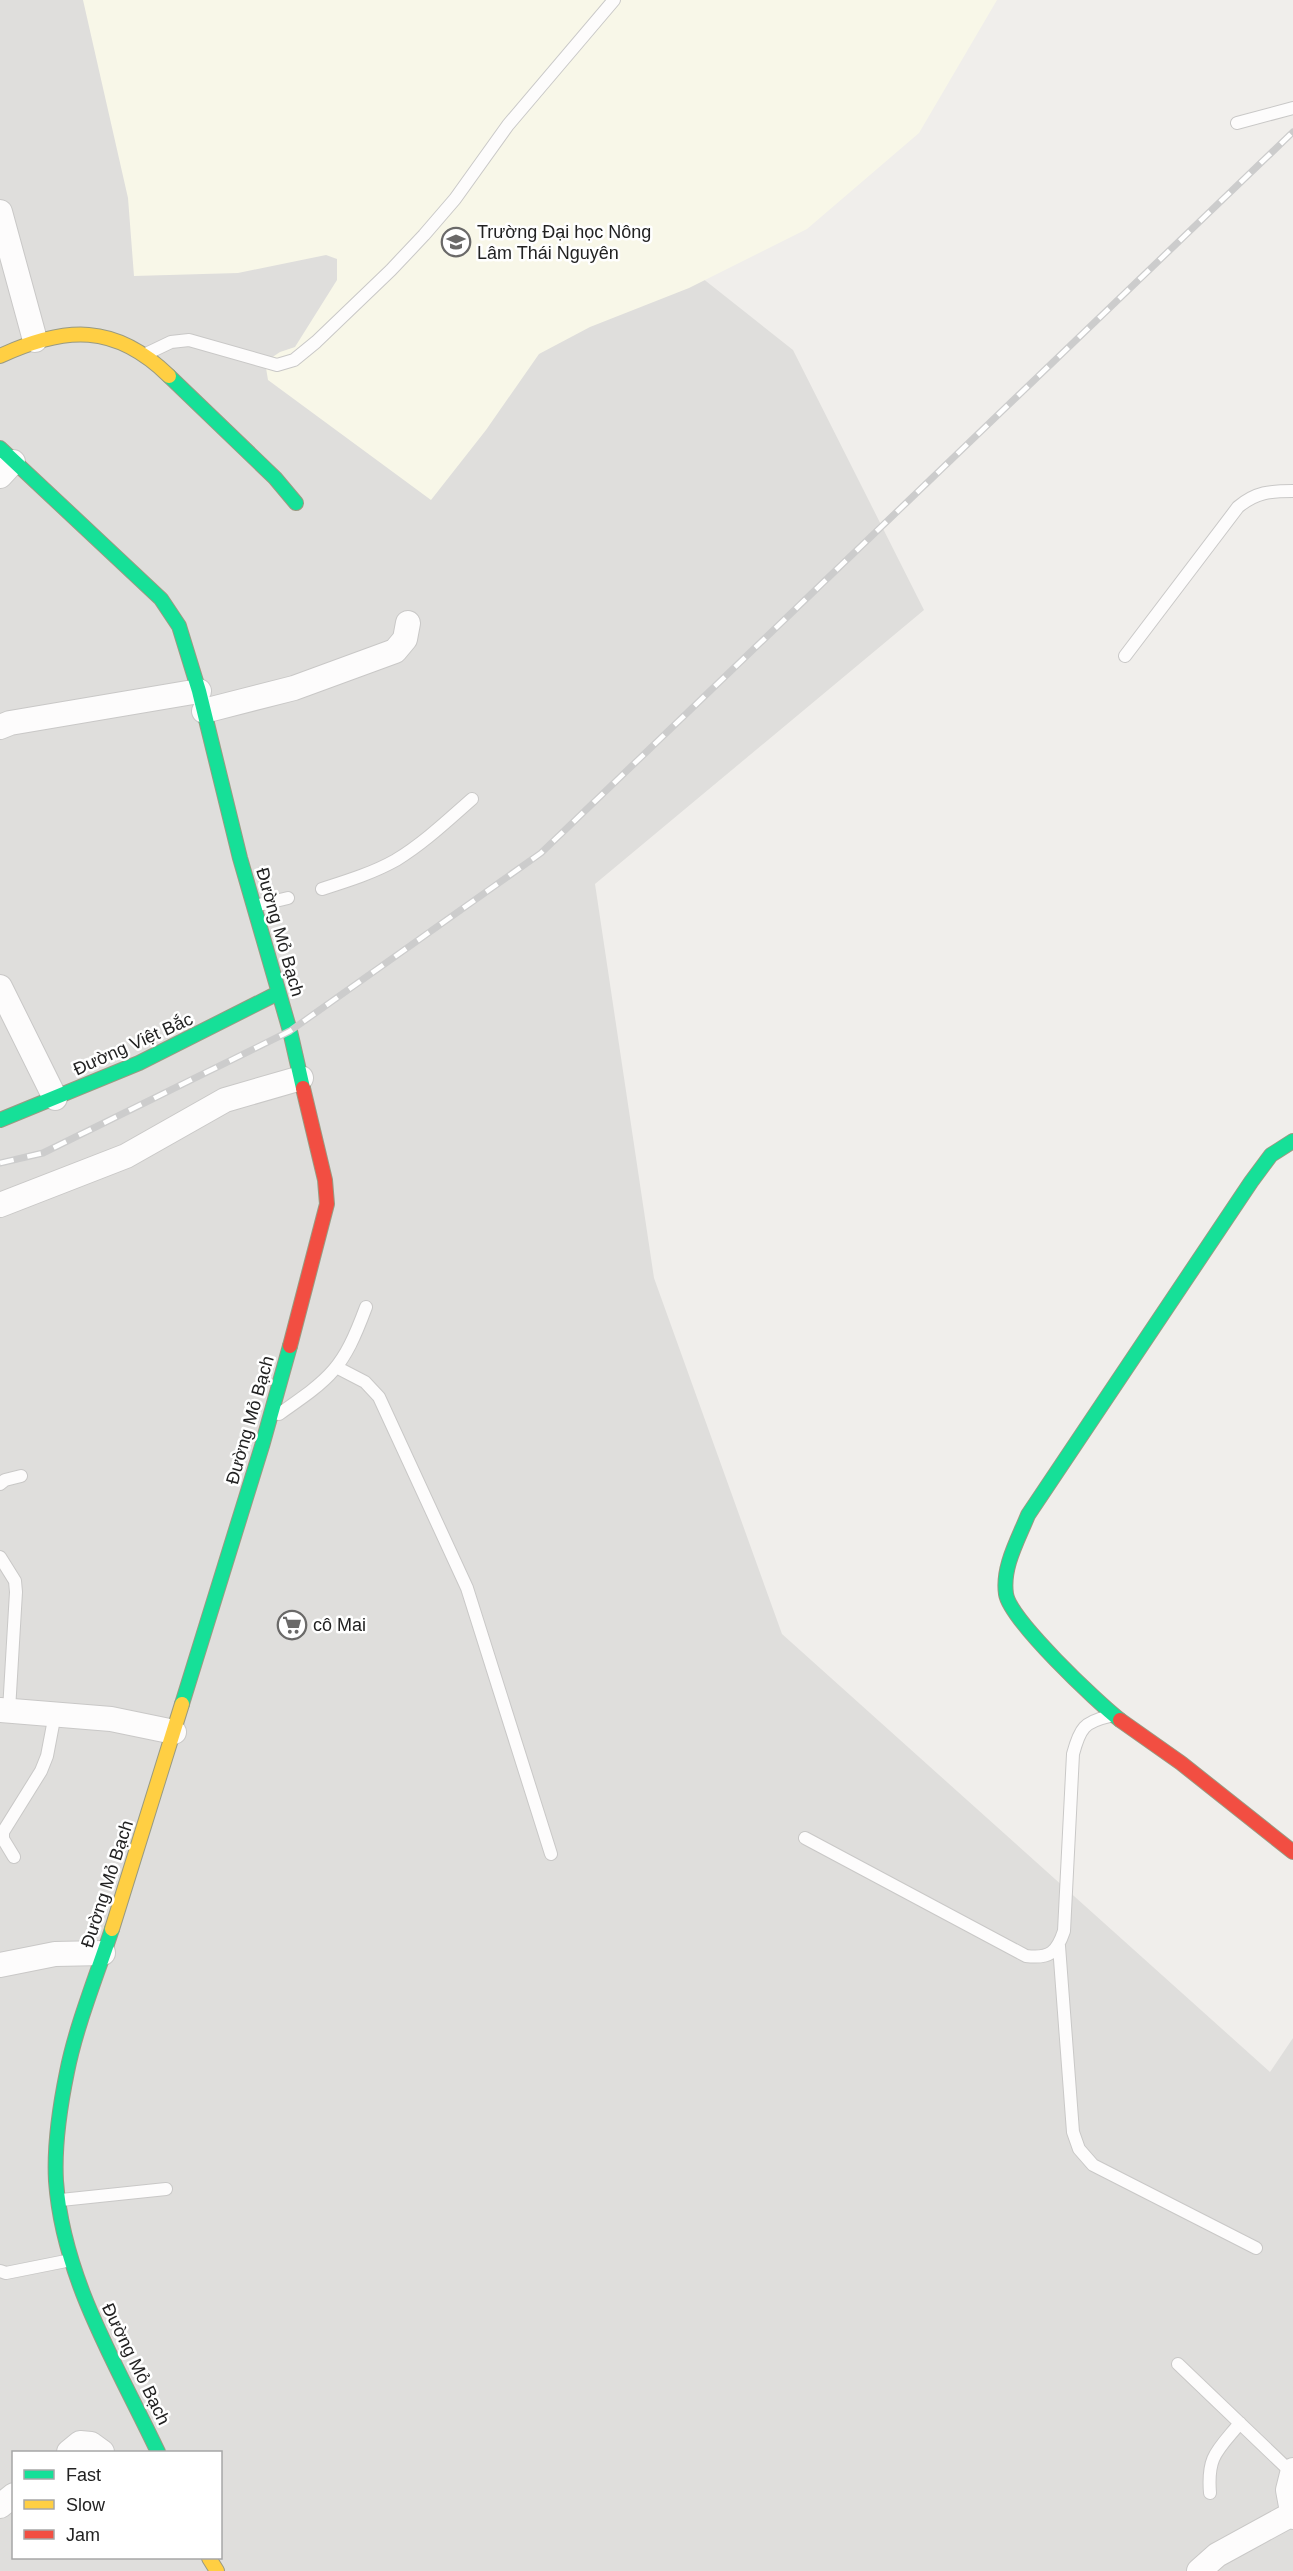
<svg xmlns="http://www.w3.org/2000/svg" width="1293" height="2571" viewBox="0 0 1293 2571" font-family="Arial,sans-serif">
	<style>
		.residential { fill: #dfdedc; fill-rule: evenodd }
		.education { fill: #f8f7e8 }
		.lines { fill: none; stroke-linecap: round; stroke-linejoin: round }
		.lane-casing { stroke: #c9c8c7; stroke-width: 14 }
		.street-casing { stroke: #c9c8c7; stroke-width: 26 }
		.fast-casing { stroke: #999a82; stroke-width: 16 }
		.slow-casing { stroke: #999a82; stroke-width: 16 }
		.jam-casing { stroke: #999a82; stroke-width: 16 }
		.lane { stroke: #fdfcfc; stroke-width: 12 }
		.street { stroke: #fdfcfc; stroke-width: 24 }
		.fast { stroke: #16e098; stroke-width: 14 }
		.slow { stroke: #ffcf43; stroke-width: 14 }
		.jam { stroke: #f24e42; stroke-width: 14 }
		.rail-casing { stroke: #ccc; stroke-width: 7 }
		.rail { stroke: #fff; stroke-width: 4.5; stroke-dasharray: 14; stroke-linecap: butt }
		.labels { text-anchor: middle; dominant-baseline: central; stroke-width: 5; stroke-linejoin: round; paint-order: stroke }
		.poi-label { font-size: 18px; fill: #222; stroke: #fff; text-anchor: start }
		.street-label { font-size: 18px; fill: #222; stroke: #fff }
	</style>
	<rect width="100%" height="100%" fill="#f0eeeb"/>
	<path class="residential" d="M0,0H391L394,34L793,350L924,610L595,884L654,1278L782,1634L1270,2072L1293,2038V2571H0ZM14,2452H220V2558H14Z"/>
	<path class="education" d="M83,0H997L919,133L807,229L689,288L590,327L539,354L486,430L431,500L268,380L265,362L280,352L295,347L337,280V259L326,255L238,273L134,276L128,198Z"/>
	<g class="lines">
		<g class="lane-casing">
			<path id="lane" d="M1237,123L1293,108
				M148,353L171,342L189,340L277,365L294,360L316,342L391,270L424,235L455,199L508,125L614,0
				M1125,656L1238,507C1256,492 1270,491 1293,491
				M322,889C347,881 373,873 396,860C424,843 448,820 472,799
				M255,906L288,898
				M338,1368L365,1382L379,1397L467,1588L551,1854
				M279,1414C332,1377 343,1369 366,1307
				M0,1484L5,1480L21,1476
				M0,1557L15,1581L16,1592L9,1710
				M805,1838L1026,1956C1050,1959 1057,1952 1064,1931L1073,1754C1080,1728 1084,1722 1110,1716
				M14,1857L3,1839V1832L41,1771L47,1756L55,1714
				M1059,1946L1073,2132L1079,2149L1093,2165L1256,2248
				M61,2200L166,2189
				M0,2271L6,2273L71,2260
				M1178,2364L1292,2473
				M1210,2493C1207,2456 1217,2451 1240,2423"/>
		</g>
		<g class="street-casing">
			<path id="street" d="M0,212L35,340
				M0,476L13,462
				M204,711L294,688L395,651L405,639L408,623
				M0,727L10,723L199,691
				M0,987L55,1098
				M0,1205L126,1156L225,1100L301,1078
				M0,1710L111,1719L174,1732
				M0,1965L55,1954L103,1953
				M69,2452L80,2443L91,2444L102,2452
				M1293,2470L1288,2490L1293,2517
				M0,2506L14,2495
				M1199,2571L1217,2555L1292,2514"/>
		</g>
		<g class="fast-casing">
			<path id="fast" d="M169,376L275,478L296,503
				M0,448L161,599L179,626L199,691L240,858L290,1031L303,1088
				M0,1120L139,1063L278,993
				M182,1704L262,1446L290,1346
				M1120,1720C1097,1702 1010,1620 1006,1594C1002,1567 1018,1540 1028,1515L1251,1182L1271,1155L1293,1141
				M112,1929C97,1975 76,2026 67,2072C60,2106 54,2146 56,2181C63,2279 117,2365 158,2452"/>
		</g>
		<g class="slow-casing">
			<path id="slow" d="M0,356C65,326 115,323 169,376
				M112,1929L182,1704
				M209,2558L217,2571"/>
		</g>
		<g class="jam-casing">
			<path id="jam" d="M290,1346L327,1204L325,1180L303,1088
				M1120,1720L1181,1763L1293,1852"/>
		</g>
		<use href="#lane" class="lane"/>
		<use href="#street" class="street"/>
		<use href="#fast" class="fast"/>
		<use href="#slow" class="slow"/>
		<use href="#jam" class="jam"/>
		<g class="rail-casing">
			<path id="rail" d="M0,1163L43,1153L290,1031L541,853L1293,132"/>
		</g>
		<use href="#rail" class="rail"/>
	</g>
	<defs>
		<g id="university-ring" transform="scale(1.5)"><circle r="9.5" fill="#fff" stroke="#6a6968" stroke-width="1.5"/><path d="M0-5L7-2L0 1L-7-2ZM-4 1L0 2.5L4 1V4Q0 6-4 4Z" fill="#6a6968"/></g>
		<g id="supermarket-ring" transform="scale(1.5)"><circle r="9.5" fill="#fff" stroke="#6a6968" stroke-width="1.5"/><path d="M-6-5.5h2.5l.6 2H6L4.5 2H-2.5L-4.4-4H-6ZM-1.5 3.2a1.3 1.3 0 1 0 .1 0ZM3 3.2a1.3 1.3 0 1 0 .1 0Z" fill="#6a6968"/></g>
	</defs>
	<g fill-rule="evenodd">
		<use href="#university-ring" x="456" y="242"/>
		<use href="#supermarket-ring" x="292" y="1625"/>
	</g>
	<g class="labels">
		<g class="poi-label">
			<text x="477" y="232">Trường Đại học Nông<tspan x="477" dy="21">Lâm Thái Nguyên</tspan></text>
			<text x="313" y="1625">cô Mai</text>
		</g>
		<g class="street-label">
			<text transform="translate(280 932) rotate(74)">Đường Mỏ Bạch</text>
			<text transform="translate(133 1044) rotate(-24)">Đường Việt Bắc</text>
			<text transform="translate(250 1420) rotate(-74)">Đường Mỏ Bạch</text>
			<text transform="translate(107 1884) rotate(-72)">Đường Mỏ Bạch</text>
			<text transform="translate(136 2364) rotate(64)">Đường Mỏ Bạch</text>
		</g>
	</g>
	<rect x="12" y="2451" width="210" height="108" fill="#ffffff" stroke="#a7a7a7" stroke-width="1.5"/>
	<rect x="24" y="2470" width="30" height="9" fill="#16e098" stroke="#a7a7a7" stroke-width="1.5"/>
	<text x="66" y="2481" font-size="18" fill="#222222">Fast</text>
	<rect x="24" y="2500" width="30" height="9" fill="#ffcf43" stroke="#a7a7a7" stroke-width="1.5"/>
	<text x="66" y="2511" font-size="18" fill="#222222">Slow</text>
	<rect x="24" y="2530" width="30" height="9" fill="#f24e42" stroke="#a7a7a7" stroke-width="1.5"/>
	<text x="66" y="2541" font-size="18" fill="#222222">Jam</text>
</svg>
